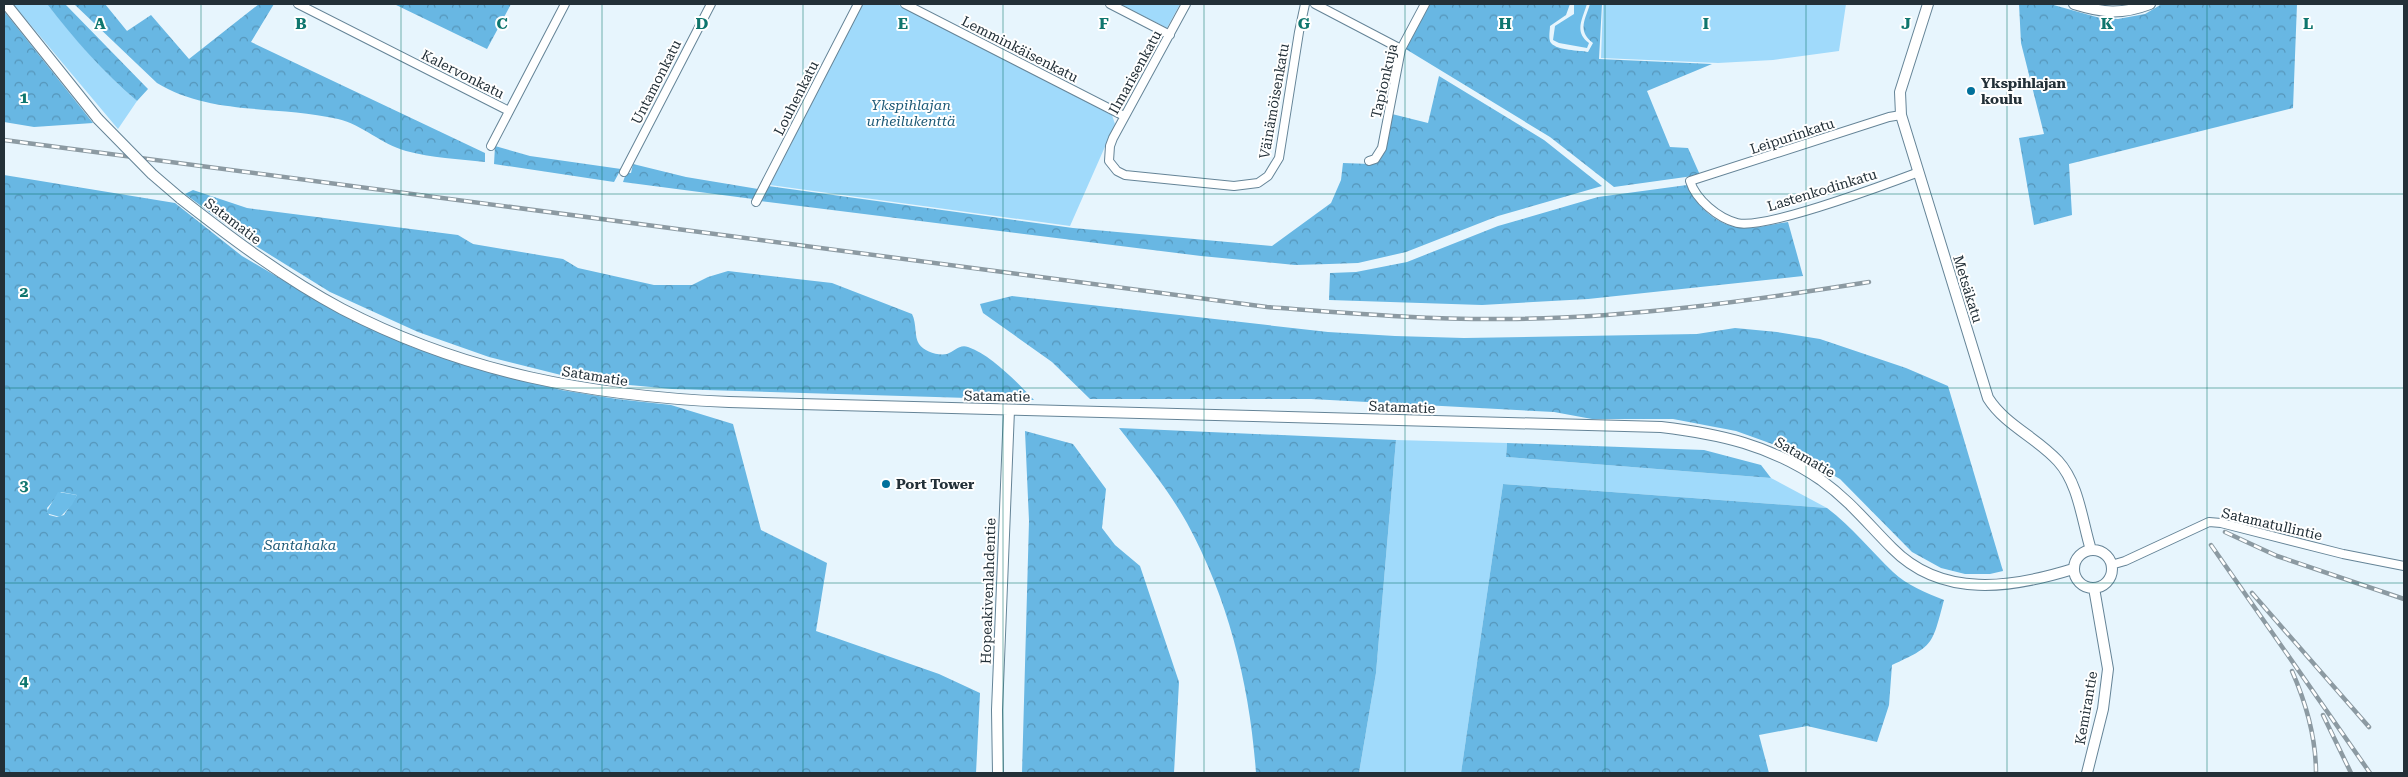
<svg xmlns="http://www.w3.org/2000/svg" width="2408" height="777" viewBox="0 0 2408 777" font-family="'Roboto Serif',serif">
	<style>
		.green { fill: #a0dafb }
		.forest { fill: url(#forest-crowns); fill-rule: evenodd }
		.water { fill: #6cbce8 }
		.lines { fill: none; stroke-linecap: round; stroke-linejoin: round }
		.street-casing { stroke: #658497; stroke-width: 10 }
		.secondary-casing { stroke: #658497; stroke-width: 12 }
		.street { stroke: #fff; stroke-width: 8 }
		.secondary { stroke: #fff; stroke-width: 10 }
		.rail-casing { stroke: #8c9aa2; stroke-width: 4.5 }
		.rail { stroke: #fff; stroke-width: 2.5; stroke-dasharray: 8; stroke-linecap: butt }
		.secondary-bridge-casing { stroke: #658497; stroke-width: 12; stroke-linecap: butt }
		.secondary-bridge { stroke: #fff; stroke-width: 10 }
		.grid { fill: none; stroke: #0f766e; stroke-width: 1; stroke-opacity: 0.55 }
		.poi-dot { fill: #00709b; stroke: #fff; stroke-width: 2 }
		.labels { text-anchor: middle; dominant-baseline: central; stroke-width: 4; stroke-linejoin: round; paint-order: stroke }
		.street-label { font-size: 14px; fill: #233038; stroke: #fff }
		.poi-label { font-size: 14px; font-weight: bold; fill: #233038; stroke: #fff; text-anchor: start }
		.park-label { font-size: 14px; font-style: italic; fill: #1c5977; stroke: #fff }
		.grid-label { font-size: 16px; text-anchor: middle; font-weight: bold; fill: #0f766e; stroke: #fff; stroke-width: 4; stroke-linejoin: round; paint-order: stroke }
	</style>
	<defs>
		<pattern id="forest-crowns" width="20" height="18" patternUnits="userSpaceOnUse" patternTransform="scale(1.25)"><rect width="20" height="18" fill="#68b7e3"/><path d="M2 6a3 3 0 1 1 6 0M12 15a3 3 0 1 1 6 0" fill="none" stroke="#5595b9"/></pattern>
	</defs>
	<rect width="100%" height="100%" fill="#e7f5fd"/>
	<path class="green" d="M13,4H47C75,39 103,72 137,101L118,129Z
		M863,4H897L1112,115L1115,124L1070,226L770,185Z
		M1120,4H1180L1167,28Z
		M1603,4H1846L1839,51L1773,60L1718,63L1601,58Z
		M1396,440L1507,443L1506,457L1771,478L1827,508L1503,484L1461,773H1359L1376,673Z"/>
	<path class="forest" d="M47,4H65L148,89L137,101C103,72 74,39 47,4Z
		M74,4H105L127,31L151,15L189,59L259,4H274L251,42L485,153V162C459,159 431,158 406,151C381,144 363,125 338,119C278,105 211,116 157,83Z
		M394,4H511L487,49Z
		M1428,4H1570L1566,15L1550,26C1550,31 1548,39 1551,43C1558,51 1579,50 1588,52L1593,43C1577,31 1585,20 1590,4H1602L1599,59L1712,64L1647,91L1670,147L1688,148L1700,175L1614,187L1550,137L1404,48Z
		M2019,4H2050L2100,18L2118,19L2145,14L2162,4H2297L2293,108L2069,164L2072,215L2034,225L2019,138L2044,134L2021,43Z
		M4,11L93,123L34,127L4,122Z
		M1439,76L1544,140L1602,186L1498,216L1406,252L1358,263L1329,264L1295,265L1201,256L759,201L768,186L1073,228L1272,246L1331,203L1341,180L1343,163L1370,164L1378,160L1392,114L1428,123Z
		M495,146L530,156L621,169L614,182L494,164Z
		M633,164L686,177L758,189L753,199L623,182L626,173H631Z
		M4,175L175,203L242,256L332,309L412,347L490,372L561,390L617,399L671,405L733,424L761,530L827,563L816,631L939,674L980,693L976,773H4ZM61,492L77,495L64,515L57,517L49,515L47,508Z
		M1687,185C1695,204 1715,224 1737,227C1753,230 1772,224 1788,222L1803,276L1588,299L1482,305L1329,300L1330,273L1356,272L1407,262L1498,226L1598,197Z
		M193,190L247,208L458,235L473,244L563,259L578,268L654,285H692L708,277L728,271L832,283L912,314C917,324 914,337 919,344C924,351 937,356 947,354C954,352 959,344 968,347C990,354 1018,383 1034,400L672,389L619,384L565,376L489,357L418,332L330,292L251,243L185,194Z
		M1012,296L1328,332L1395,336L1464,338L1697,334L1735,328L1777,332L1820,339L1906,368L1948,386L2003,571L1990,574H1965L1941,568L1912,552L1840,479L1786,449L1736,431L1673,419H1592L1554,412L1311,399H1090L1052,362L983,313L980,304Z
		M1119,428L1396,440L1376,673L1359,773H1256C1250,687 1229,600 1187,523C1168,489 1143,459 1119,428Z
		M1025,431L1073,444L1106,489L1102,528L1115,545L1140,566L1179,682L1174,773H1022L1029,521Z
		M1507,443L1704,450L1761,465L1771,478L1506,457Z
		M1503,484L1827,508C1852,527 1871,551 1893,572C1907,585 1926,593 1944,600C1932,645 1934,646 1892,665L1889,705L1877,742L1807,726L1759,735L1769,773H1461Z"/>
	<path class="water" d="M1574,4H1587C1582,20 1574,32 1589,43L1587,48L1559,43L1553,40L1555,26L1574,14Z
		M58,492L77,495L72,505L60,517L46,513Z"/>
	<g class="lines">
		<g class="street-casing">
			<path id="street" d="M298,4L509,111
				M905,4L1124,116
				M1110,4L1170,35
				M1186,4L1113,138L1110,146L1109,161L1117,171L1125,175L1234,186L1258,183L1268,176L1279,158L1299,32L1305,4
				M1315,4L1401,49
				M1901,115L1889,117L1690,181C1696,200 1718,218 1737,223C1764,230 1887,184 1919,172
				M491,146L565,4
				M1369,161L1375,159L1382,148L1401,49L1425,4
				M624,172L711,4
				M756,202L858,4
				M2111,565L2125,561L2209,522L2221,523L2343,554L2404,566"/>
		</g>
		<g class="secondary-casing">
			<path id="secondary" d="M6,4L98,119
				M1928,4L1900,92L1901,115L1988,398C2005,425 2036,437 2058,461C2079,484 2082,521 2091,550
				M2074,4C2103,13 2121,15 2150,4
				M180,198C231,238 284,278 342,309C465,373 591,396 729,402L1661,427C1720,434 1770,445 1821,480C1850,501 1867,523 1892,548C1942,599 2012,588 2073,569
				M2074 569a19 19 0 1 1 38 0a19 19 0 1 1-38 0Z
				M998,773L997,710L1009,410
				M2087,773L2103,709L2108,669L2094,588"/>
		</g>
		<use href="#street" class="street"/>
		<use href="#secondary" class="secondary"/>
		<g class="rail-casing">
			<path id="rail" d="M4,140L1267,307C1348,313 1428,320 1508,319C1630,318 1749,301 1869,282
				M2225,532L2277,556L2404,599
				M2211,545L2370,773
				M2252,593L2369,727
				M2292,671C2306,703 2316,738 2316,773
				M2323,715L2351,773"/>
		</g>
		<use href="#rail" class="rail"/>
		<g class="secondary-bridge-casing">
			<path id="secondary-bridge" d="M98,119L152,174L180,198"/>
		</g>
		<use href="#secondary-bridge" class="secondary-bridge"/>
	</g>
	<path class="grid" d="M201,4V773M401,4V773M602,4V773M803,4V773M1003,4V773M1204,4V773M1405,4V773M1605,4V773M1806,4V773M2007,4V773M2207,4V773M4,194H2404M4,388H2404M4,583H2404"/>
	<g class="poi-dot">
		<circle cx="1971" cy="91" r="5"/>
		<circle cx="886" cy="484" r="5"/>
	</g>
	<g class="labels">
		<g class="street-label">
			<text transform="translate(1020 49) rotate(27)">Lemminkäisenkatu</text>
			<text transform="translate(1135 72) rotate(-61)">Ilmarisenkatu</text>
			<text transform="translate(463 74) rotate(27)">Kalervonkatu</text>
			<text transform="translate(1384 81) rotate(-77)">Tapionkuja</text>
			<text transform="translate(656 82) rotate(-63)">Untamonkatu</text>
			<text transform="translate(796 98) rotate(-63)">Louhenkatu</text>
			<text transform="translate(1274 101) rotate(-80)">Väinämöisenkatu</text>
			<text transform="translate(1792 136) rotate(-18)">Leipurinkatu</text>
			<text transform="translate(1822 190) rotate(-17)">Lastenkodinkatu</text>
			<text transform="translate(233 221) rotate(37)">Satamatie</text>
			<text transform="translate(1968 289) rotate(73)">Metsäkatu</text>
			<text transform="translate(595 376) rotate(9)">Satamatie</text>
			<text transform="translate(997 396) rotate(1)">Satamatie</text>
			<text transform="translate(1402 407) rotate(2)">Satamatie</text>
			<text transform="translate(1805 457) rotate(30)">Satamatie</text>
			<text transform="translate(2272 524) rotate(13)">Satamatullintie</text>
			<text transform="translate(988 591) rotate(-88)">Hopeakivenlahdentie</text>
			<text transform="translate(2086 708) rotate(-80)">Kemirantie</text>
		</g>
		<g class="poi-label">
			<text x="1981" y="83">Ykspihlajan<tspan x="1981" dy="16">koulu</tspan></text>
			<text x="896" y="484">Port Tower</text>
		</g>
		<g class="park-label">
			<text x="911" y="105">Ykspihlajan<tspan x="911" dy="16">urheilukenttä</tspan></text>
			<text x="300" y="545">Santahaka</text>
		</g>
	</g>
	<g class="grid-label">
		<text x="100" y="29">A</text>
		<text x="301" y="29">B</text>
		<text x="502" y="29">C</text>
		<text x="702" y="29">D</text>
		<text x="903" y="29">E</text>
		<text x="1104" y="29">F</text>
		<text x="1304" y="29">G</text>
		<text x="1505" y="29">H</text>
		<text x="1706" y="29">I</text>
		<text x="1906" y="29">J</text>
		<text x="2107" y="29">K</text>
		<text x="2308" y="29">L</text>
		<text x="24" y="103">1</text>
		<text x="24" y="297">2</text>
		<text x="24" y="491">3</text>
		<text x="24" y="686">4</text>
	</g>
	<rect width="2408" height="777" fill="none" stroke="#233038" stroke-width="10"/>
</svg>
